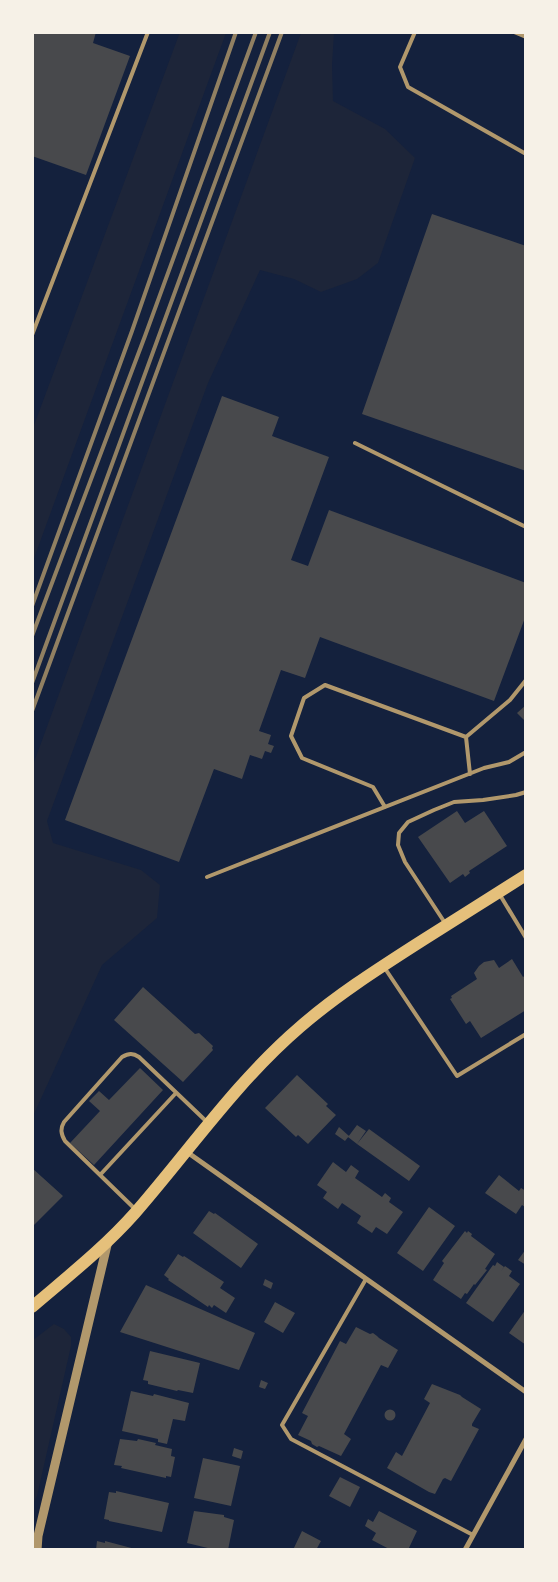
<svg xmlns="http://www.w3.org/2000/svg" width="558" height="1582" viewBox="0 0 558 1582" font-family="Overpass,sans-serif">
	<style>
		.green { fill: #1d2539 }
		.building { fill: #48494c }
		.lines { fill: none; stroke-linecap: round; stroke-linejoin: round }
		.service { stroke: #b1986c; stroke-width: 4 }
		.minor { stroke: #b1986c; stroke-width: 5 }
		.tertiary { stroke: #b1986c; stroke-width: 9 }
		.primary { stroke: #e5c07b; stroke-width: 12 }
		.rail { stroke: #918062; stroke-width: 4 }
	</style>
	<rect width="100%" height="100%" fill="#14213d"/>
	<path class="green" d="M180,32L226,33L33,561V428Z
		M301,33H334L332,65L333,101L385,129L415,158L378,263L357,279L321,292L294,279L260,270L208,383L47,821L53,843L141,870L160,885L157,918L102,965L33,1116V765Z
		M54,1324L64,1329L71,1337V1346L37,1496L33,1504V1340Z"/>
	<path class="building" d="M32,32H96L93,43L130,56L86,175L32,156Z
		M432,214L526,246V471L362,414Z
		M222,396L279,417L272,436L329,457L291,560L308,566L329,510L526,583V615L494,701L320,637L305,678L281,670L259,731L271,735L268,744L274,746L271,753L265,751L262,759L250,755L242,779L214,769L179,862L65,820Z
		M526,705V722L517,713Z
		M457,811L465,823L484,811L507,846L469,871L470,873L465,877L463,874L450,883L418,837Z
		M512,959L523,977L526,975V1010L481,1038L470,1021L466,1024L450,999L452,998L451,996L477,979L474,973L479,966L484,962L494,960L499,968Z
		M143,987L195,1034L199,1033L213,1046L212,1048L213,1050L183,1082L114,1020Z
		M140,1068L163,1090L94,1165L70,1143L100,1111L89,1101L99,1091L109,1100Z
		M297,1075L328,1104L326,1106L336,1115L308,1144L298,1135L296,1137L265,1108Z
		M357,1125L366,1131L357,1144L348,1137Z
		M339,1127L349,1136L345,1141L335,1134Z
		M369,1129L420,1166L409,1181L357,1144Z
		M333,1162L346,1172L351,1165L359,1171L355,1178L382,1197L385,1193L391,1198L389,1202L403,1212L387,1234L376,1227L372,1233L357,1223L361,1216L342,1203L338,1209L323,1198L327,1192L317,1185Z
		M32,1168L63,1196L32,1227Z
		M499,1175L519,1191L521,1188L526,1191V1206L525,1207L522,1205L516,1214L485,1193Z
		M429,1207L455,1226L423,1271L397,1253Z
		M209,1211L214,1214L215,1213L258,1244L241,1268L193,1233Z
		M465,1231L467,1233L468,1231L472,1234L471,1236L495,1254L485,1269L487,1270L475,1285L474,1284L467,1294L465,1293L461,1299L433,1280L444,1263L442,1261Z
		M526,1249V1265L518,1260Z
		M178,1254L183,1257L184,1256L224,1282L220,1288L235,1298L226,1313L214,1305L212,1308L209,1305L208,1307L168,1280L169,1279L164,1275Z
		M497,1262L504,1267L501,1271L505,1266L512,1271L509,1276L520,1284L493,1322L466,1303L493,1265L495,1266Z
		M265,1279L273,1283L271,1289L263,1285Z
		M146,1285L255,1333L239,1370L120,1332Z
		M275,1302L295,1313L283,1333L264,1322Z
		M526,1309V1345L509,1333Z
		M356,1327L370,1334L373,1333L377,1336L379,1338L398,1350L388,1368L381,1365L344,1434L351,1439L341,1456L319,1446L317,1447L312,1444L311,1441L298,1435L308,1416L302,1413L340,1341L346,1344Z
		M150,1351L200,1363L193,1393L178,1390L177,1391L148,1384V1381L143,1380Z
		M261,1380L268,1383L265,1389L259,1387Z
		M432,1384L460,1395L462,1397L481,1409L472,1424V1426L479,1429L451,1481L445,1478L443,1479L435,1494L429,1492L387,1468L396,1452L402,1456L430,1403L424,1399Z
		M131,1391L153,1396L154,1394L189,1403L185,1421L173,1419L167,1444L158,1442V1439L122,1431Z
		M384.5 1415a5.5 5.5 0 1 1 11 0a5.5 5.5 0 1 1-11 0Z
		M120,1439L137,1441L138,1439L156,1443L155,1445L172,1449L171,1456L175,1457L171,1477L166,1476V1478L121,1468L122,1466L114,1465Z
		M234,1448L243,1451L241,1459L232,1456Z
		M203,1458L240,1466L231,1506L194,1498Z
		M340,1477L360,1487L350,1507L329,1496Z
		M116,1491L169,1503L162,1532L109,1521V1520L104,1519L109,1492L116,1493Z
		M194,1511L224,1515V1517L234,1520L228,1550H216L187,1543Z
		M379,1511L417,1531L408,1550H391L372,1540L376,1533L365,1526L368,1519L373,1522Z
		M302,1531L321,1541L316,1550H293Z
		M97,1541L105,1543V1541L139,1550H96Z"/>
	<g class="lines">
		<path class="service" d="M415,32L400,67L408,87L526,154
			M514,32L526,37
			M32,335L148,32
			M355,443L526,527
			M466,737L510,700L526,680
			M466,737L470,774
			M385,807L373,787L302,758L291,736L304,698L325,685L466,737
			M207,877L484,768L509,762L526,752
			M500,895L526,938
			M445,923L405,862L398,845L399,833L408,822L434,810L454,802L483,800L516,795L526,792
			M384,967L457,1076L526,1034
			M100,1175L176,1093
			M135,1209L65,1141C61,1134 60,1129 64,1122L122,1057C129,1053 133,1053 139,1057L207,1122
			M366,1279L282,1425L291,1439L473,1535"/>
		<path class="minor" d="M187,1152L526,1392
			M465,1550L526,1439"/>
		<path class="tertiary" d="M37,1550L38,1536L108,1241"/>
		<path class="primary" d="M32,1307C67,1277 104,1248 135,1213C189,1151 237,1081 300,1027C338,994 381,967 423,940C458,918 491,897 526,875"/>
		<path class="rail" d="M32,606L132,331L236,32
			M32,636L145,336L256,32
			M32,683L270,32
			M32,711L282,32"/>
	</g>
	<rect width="558" height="1582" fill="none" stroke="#f6f1e7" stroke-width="68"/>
</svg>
